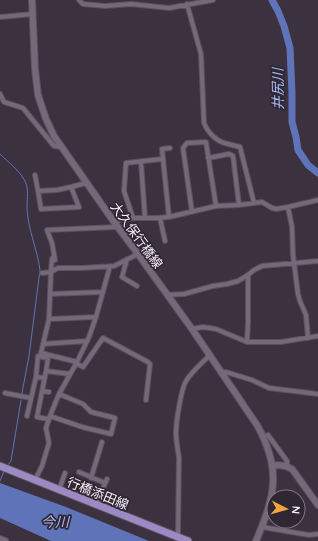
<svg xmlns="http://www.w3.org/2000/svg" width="318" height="541" viewBox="0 0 318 541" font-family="Quicksand,'Noto Sans JP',sans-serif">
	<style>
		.water { fill: #5f74b8 }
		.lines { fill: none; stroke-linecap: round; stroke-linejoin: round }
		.stream { stroke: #5f74b8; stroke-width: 1 }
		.river { stroke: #5f74b8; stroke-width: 7 }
		.street-casing { stroke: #5a505d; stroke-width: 6 }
		.secondary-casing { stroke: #5a505d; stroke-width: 8 }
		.primary-casing { stroke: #5a505d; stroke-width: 9 }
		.street { stroke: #746879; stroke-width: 4 }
		.secondary { stroke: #746879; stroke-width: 6 }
		.primary { stroke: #9a8bc4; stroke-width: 7 }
		.labels { text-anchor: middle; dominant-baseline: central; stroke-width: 3.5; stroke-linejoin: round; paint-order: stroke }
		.street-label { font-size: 13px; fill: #f8f1fb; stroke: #302735 }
		.water-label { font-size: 14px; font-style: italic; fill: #aabdf6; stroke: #302735 }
	</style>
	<rect width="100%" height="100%" fill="#3b313f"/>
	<path class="water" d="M0,483L66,507L149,541H51L0,518Z"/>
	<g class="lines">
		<path class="stream" d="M0,154C9,163 19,170 25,181C29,189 27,198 27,206C27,227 37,248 40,270L29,356L22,393
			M8,465L11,461L21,400
			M0,481L4,471"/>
		<path class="river" d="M272,0L278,11L284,26L290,48L292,93V122L296,137L298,150L308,165L318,173"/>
		<g class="street-casing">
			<path id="street" d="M79,0L83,4L105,6L131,4L169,8L213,0
				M187,4L201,54L204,123C208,133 217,142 228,144C232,145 236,146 240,147L254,203
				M0,17L33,14
				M0,94L4,102L23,108L54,146L61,147
				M208,158L229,154L233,156L239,205
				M141,162L145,218
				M35,175L38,191
				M71,187L57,190L38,191L41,209L79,207L71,187L86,183
				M288,207L292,227L293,255L298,294L300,301L306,315L308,338
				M192,212L183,148L187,143L206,142L216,206
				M169,217L162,149L170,148
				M133,218L124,191L126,163L162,159
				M160,218L165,241
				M114,222L123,219L133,218H158L169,217L216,206L239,205L262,202L272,208L276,209L288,207L318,200
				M127,259L122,277L137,286
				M55,260L52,243L47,230L117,227
				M42,273L51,272L52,259L54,256
				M50,294L103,292
				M167,295L184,294L213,286L227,284L238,281L248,275
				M49,319L96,317
				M192,329L203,327L216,329L247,342H281L318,336
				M247,342L248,323V275L254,270L262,266L318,261
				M43,344L87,341
				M77,362L41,353L49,319L51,272L58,268H82L114,266L138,254
				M76,363L83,367L103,338L148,362L150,364L146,400
				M221,373L226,372L252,380L269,388L318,394
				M45,378L36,377L38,356L48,358L46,371
				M42,391L49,392
				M5,393L31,398
				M27,416L36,377
				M50,416L82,427L111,434L115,418L91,412L83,404L59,394
				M48,419L37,417L46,371L70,374
				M264,438L268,435L287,461V466
				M79,472L105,483
				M91,478L102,442
				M35,480L42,466L49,443L46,428L50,416L59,394L77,362L89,337L96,317L110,266
				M59,490L65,473
				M96,504L107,479
				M262,527L309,535L318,534
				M177,537L178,533L179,458C178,450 176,441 176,433C176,423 181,389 186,381C192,371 202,363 210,355"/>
		</g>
		<g class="secondary-casing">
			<path id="secondary" d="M32,0L35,69L38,95L46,119L54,136L114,222L138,254L192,329L257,425C282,470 275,496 256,541
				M272,465C280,465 285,465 292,469L318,505
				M0,539L5,541"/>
		</g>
		<g class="primary-casing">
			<path id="primary" d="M0,466L188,541"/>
		</g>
		<use href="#street" class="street"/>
		<use href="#secondary" class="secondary"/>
		<use href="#primary" class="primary"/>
	</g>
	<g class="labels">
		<g class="street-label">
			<text transform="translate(137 235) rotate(54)">大久保行橋線</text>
			<text transform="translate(98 493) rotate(22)">行橋添田線</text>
		</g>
		<g class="water-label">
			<text transform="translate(278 89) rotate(-91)">井尻川</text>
			<text x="55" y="522">今川</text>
		</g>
	</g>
	<g transform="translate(286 509) rotate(96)"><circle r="19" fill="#302735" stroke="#807884"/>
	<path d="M0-3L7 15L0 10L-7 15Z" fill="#f1a63f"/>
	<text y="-6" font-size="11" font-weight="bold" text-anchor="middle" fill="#f8f1fb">N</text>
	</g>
</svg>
